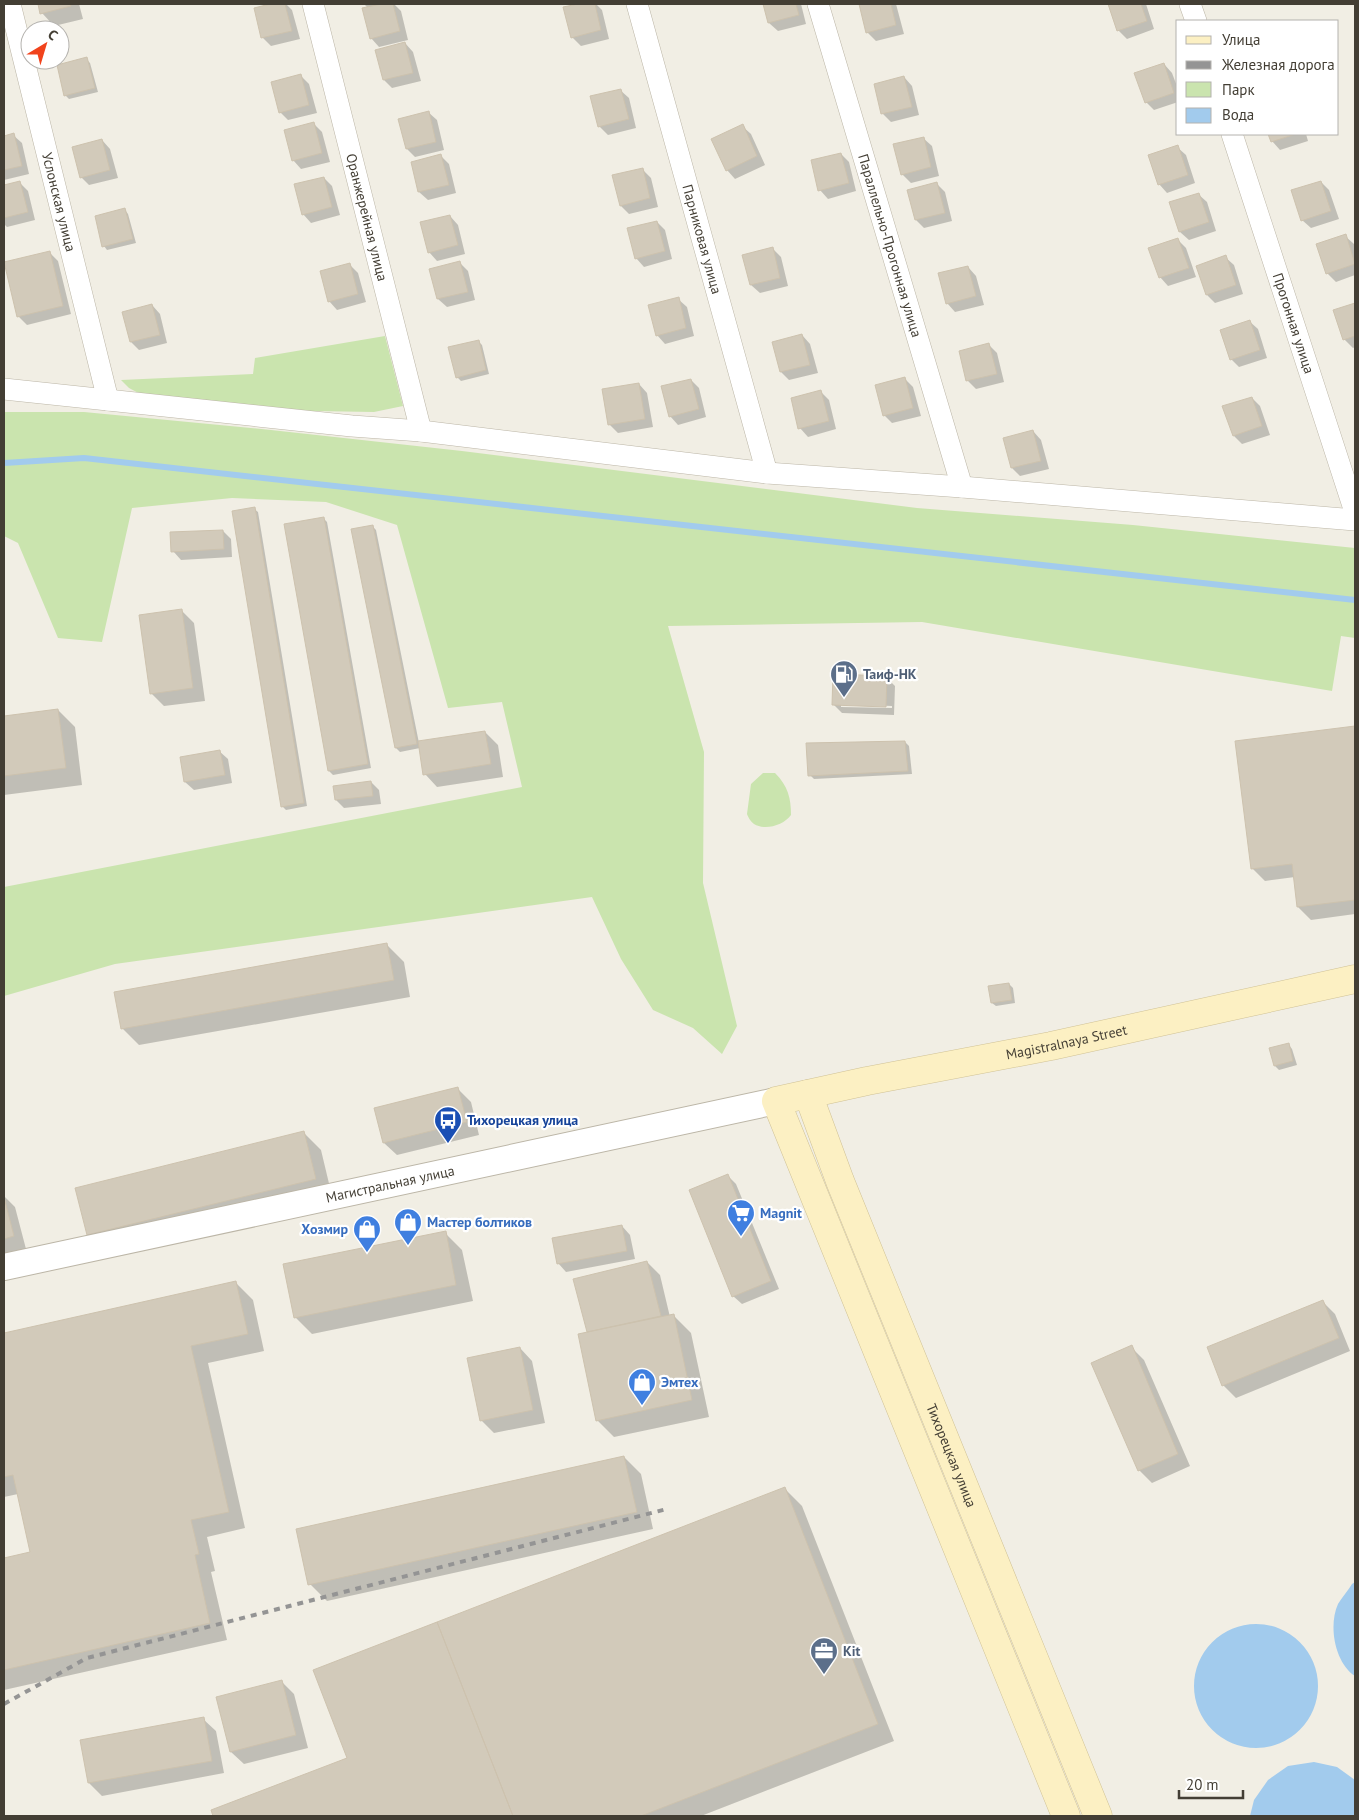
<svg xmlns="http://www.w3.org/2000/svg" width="1359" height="1820" viewBox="0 0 1359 1820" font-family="'PT Sans',sans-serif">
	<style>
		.green { fill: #cae4ae }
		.water { fill: #a2cbed }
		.shadow { fill: #0003; fill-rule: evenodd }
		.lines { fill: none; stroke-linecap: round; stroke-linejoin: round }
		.stream { stroke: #a2cbed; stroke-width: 6 }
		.building { fill: #d2caba; stroke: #cdc2ae }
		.minor-casing { stroke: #bcb6a7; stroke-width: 22 }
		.tertiary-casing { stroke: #bcb6a7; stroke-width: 28 }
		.secondary-casing { stroke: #d0c296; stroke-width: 29 }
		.minor { stroke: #fff; stroke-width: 21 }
		.tertiary { stroke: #fff; stroke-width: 26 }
		.secondary { stroke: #fcf0c3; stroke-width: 28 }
		.rail { stroke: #949494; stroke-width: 4; stroke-dasharray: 6 6; stroke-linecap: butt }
		.labels { text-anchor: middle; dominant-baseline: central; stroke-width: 4.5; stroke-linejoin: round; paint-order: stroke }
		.street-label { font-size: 14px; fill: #433e34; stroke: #fff }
		.service-label { font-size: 14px; font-weight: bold; fill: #4e5e75; stroke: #fff; text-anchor: start }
		.transit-label { font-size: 14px; font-weight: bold; fill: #164399; stroke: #fff; text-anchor: start }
		.shop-label { font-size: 14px; font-weight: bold; fill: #366cbe; stroke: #fff; text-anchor: start }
	</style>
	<rect width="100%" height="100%" fill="#f1eee4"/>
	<path class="green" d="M385,336L403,406L374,412L251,410L146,397L129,388L121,380L253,374L255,358Z
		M4,412H84L271,430L462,451L917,508L1133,525L1355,548V638L1341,636L1332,691L922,622L668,626L704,752L703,883L737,1026L722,1054L693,1028L653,1010L621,959L592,897L115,964L4,996V887L522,787L502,702L448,708L397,525L326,502L232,498L132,508L102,642L58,638L18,543L4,536Z
		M763,773H775C788,786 791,798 791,815C784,825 765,831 754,824C751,822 748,817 747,814L751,784Z"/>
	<path class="water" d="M1355,1582V1676C1335,1663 1328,1626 1338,1604C1342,1597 1348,1591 1352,1584Z
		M1194 1686a62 62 0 1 1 124 0a62 62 0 1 1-124 0Z
		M1314,1762L1337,1767L1355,1780V1816H1250L1254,1800L1268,1780L1288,1766Z"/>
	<path class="shadow" d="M39,4H79L83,19L54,26L42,13Z
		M275,4H286L292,10L300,39L271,46L263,38L255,9Z
		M364,4H394L401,11L408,40L379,47L371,38L368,8Z
		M583,4H596L602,10L609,39L581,46L572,37L565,8Z
		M765,4H801L806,24L778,31L769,23Z
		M860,4H896L904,34L876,41L867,32Z
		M1109,4H1146L1154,29L1127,39L1118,30Z
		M405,43L413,52L421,81L392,88L384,80Z
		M86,59L90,63L98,92L69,99L65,95Z
		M1164,64L1172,73L1178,89V102L1154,110L1146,102Z
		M301,76L309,84L317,113L288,120L280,112Z
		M904,77L912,86L919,115L891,122L883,114Z
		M620,90L629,98L636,128L608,135L599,126Z
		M428,112L437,120L444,150L415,157L407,149Z
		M314,124L322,132L330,162L301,169L293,160Z
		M742,126L751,134L765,165L735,179L727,170Z
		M1269,134H1306L1308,141L1280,150L1272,141Z
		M13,135L22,143L29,174L4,180V137Z
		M923,138L932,146L939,176L911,183L902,174Z
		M102,140L110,149L118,178L89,185L81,177Z
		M1177,147L1186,155L1195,183L1167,193L1159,184Z
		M841,154L849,162L856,191L828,199L820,190Z
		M440,155L449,164L456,193L428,200L419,192Z
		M642,169L651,178L658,207L629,214L621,206Z
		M324,178L332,186L340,215L311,223L303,214Z
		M1321,182L1329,190L1339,219L1311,228L1302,220Z
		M20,183L28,191L35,220L7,227L4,224V187Z
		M937,184L945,192L952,221L924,228L916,220Z
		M1198,194L1207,202L1216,231L1189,240L1180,232L1170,203Z
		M125,210L128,214L136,243L107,250L104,246Z
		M450,216L458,225L465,254L437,261L429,252Z
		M657,222L665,230L672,259L644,267L636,258Z
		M1345,236L1354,244L1355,248V275L1336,282L1327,273Z
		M1178,240L1186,248L1196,277L1168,286L1160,277Z
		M772,248L781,257L788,286L760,293L751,285Z
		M49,252L58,261L71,314L27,325L19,317Z
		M1225,257L1234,265L1243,294L1215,303L1207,295Z
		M460,263L468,271L475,300L447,307L438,299L431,270Z
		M350,265L358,273L366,302L337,310L329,301Z
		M968,267L976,276L984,305L955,312L947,303Z
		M678,299L687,307L694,336L665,344L657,335Z
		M1355,304V347L1353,348L1344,339L1335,311Z
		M152,305L160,314L167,343L139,350L131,342Z
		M1249,321L1258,329L1267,358L1239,367L1231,359Z
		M802,335L810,344L818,373L789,380L781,372Z
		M478,341L482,345L489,374L461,381L457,377Z
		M989,345L997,353L1004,382L976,389L968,381L960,352Z
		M905,379L913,387L921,416L892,423L884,415Z
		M691,380L699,388L706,417L678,425L670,416Z
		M639,384L647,393L653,427L618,433L609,424Z
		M821,392L829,400L836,429L808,437L800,428Z
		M1252,398L1260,406L1270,435L1242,444L1234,436Z
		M1033,431L1041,440L1049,469L1020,476L1012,468Z
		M254,509L258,512L307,806L286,810L282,806Z
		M323,518L327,522L371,768L333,775L329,771L285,525Z
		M372,526L376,530L419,743L485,732L498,745L503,777L437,787L425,774L420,748L400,752L396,748Z
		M223,531L231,539L232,557L181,560L173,551Z
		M181,610L194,623L205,701L164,706L151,693Z
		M886,677L895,686L894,715L842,713L834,705ZM841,704L892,706V708L841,707Z
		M58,710L75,727L82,785L4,795V717Z
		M1355,727V914L1311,920L1298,907L1295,877L1265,881L1252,868L1236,742Z
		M905,742L909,746L912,774L814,779L810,775Z
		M219,751L228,759L232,783L194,790L185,782L181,758Z
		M371,782L379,790L381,804L344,808L336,800Z
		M387,945L404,962L410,997L139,1045L122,1028Z
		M1009,984L1013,988L1015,1003L996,1006L992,1003Z
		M1289,1045L1292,1049L1297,1065L1279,1070L1275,1066Z
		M458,1089L471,1102L479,1135L397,1155L384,1143Z
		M304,1133L321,1150L332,1196L105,1252L88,1235L77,1189Z
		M728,1176L736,1184L779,1289L742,1304L733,1296Z
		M4,1196L15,1207L26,1249L4,1254Z
		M622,1226L630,1235L635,1259L566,1272L558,1263Z
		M445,1233L462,1250L473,1301L312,1334L295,1317Z
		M647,1262L660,1275L670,1317L674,1316L691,1333L709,1417L614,1437L597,1420L589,1333L588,1331Z
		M236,1283L253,1300L264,1351L208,1363L245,1528L207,1537L215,1571L211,1572L227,1640L4,1690V1559L32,1553L18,1494L4,1497V1335Z
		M1322,1301L1335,1314L1350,1351L1236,1398L1223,1385Z
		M1131,1347L1144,1360L1190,1466L1152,1483L1139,1470Z
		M520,1348L532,1361L545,1423L494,1433L481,1420Z
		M624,1457L641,1474L653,1529L327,1601L310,1584Z
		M785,1489L802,1506L894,1741L701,1816H215L213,1811L349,1758Z
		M281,1681L294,1694L308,1748L244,1764L231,1752Z
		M203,1719L216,1731L224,1773L102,1796L89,1783L81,1741Z"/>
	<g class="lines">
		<path class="stream" d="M4,463L84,458L1355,600"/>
	</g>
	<path class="building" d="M38,4H70L71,6L40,14Z
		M270,4H285L292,31L261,38L254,8Z
		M381,4H393L400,31L370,39L362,8Z
		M578,4H595L601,30L571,38L563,7Z
		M763,4H796L799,15L768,23Z
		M859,4H891L896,25L866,33Z
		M1108,4H1141L1147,21L1117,31Z
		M405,42L413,73L383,80L375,50Z
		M87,57L95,88L64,96L57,65Z
		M1164,63L1174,93L1145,103L1134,73Z
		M301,74L309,105L279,113L271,82Z
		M904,76L912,107L881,114L874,84Z
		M621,89L629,119L598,127L590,96Z
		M429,111L436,142L406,149L398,119Z
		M314,122L322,153L292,161L284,130Z
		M743,124L757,156L726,171L711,139Z
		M14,133L22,166L4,170V136Z
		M1268,134H1296L1271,142Z
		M924,137L931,167L901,175L893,144Z
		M102,139L110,170L80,178L72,147Z
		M1178,145L1188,175L1158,185L1148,155Z
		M841,153L849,183L818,191L811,160Z
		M441,154L449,185L418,192L411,162Z
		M643,168L650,198L620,206L612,175Z
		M324,177L332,207L302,215L294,184Z
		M20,181L28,212L4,218V185Z
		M1321,181L1331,211L1301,221L1291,190Z
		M937,182L945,213L915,220L907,190Z
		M1199,193L1209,222L1179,232L1169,202Z
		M125,208L133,239L102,247L95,216Z
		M450,215L458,245L428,253L420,222Z
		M657,221L665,251L635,259L627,228Z
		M1346,234L1355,264L1326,274L1316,244Z
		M1178,238L1189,268L1159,278L1148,248Z
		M773,247L780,278L750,285L742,255Z
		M50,251L63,306L17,317L4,262Z
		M1226,255L1236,285L1206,295L1196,266Z
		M460,261L468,292L437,299L429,269Z
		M350,263L358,294L328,302L320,271Z
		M968,266L976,296L946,304L938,273Z
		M679,297L686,328L656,336L648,305Z
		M1355,303V336L1343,340L1333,310Z
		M152,304L160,335L130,342L122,312Z
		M1250,320L1260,350L1230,360L1220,330Z
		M802,334L810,365L780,372L772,342Z
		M479,340L486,370L456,378L448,347Z
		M989,343L997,374L966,381L959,351Z
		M905,377L913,408L883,416L875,385Z
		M691,379L699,409L669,417L661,386Z
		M639,383L645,419L608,425L602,389Z
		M821,390L829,421L798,429L791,398Z
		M1252,397L1262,426L1233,436L1222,406Z
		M1033,430L1041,461L1011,468L1003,438Z
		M255,507L304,803L281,807L232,511Z
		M324,517L368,764L328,771L284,524Z
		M373,525L417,744L395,748L351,529Z
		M223,530L224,549L171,552L170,532Z
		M182,609L193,688L150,694L139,615Z
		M833,674L887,676L886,707L832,705Z
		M58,709L66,768L4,776V716Z
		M1355,726V900L1297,907L1292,864L1251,869L1235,741Z
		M485,731L491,764L423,775L418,741Z
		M905,741L908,771L808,776L806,743Z
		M220,750L225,775L184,782L180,757Z
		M371,781L373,796L335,800L333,786Z
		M387,943L394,980L121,1029L114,992Z
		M1009,983L1012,1000L991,1003L988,986Z
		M1289,1043L1293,1061L1274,1066L1269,1048Z
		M458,1087L467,1122L383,1143L374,1108Z
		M304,1131L316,1179L87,1235L75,1188Z
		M728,1174L771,1281L732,1297L689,1190Z
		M4,1197L14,1236L4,1239Z
		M622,1225L627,1251L557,1264L552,1238Z
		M446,1231L456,1285L294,1318L283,1264Z
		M647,1261L661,1316L587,1332L573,1279Z
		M236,1281L248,1334L191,1346L229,1512L191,1520L199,1554L195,1555L210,1623L4,1670V1558L30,1552L13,1475L4,1477V1333Z
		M1323,1300L1339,1338L1222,1386L1207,1347Z
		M674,1314L692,1400L596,1421L578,1334Z
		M1132,1345L1178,1454L1138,1471L1091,1363Z
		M520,1347L533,1410L480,1421L467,1358Z
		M624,1456L637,1512L308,1585L296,1529Z
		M785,1487L878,1724L641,1816H513L437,1622Z
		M437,1622L513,1816H213L211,1810L347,1758L313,1670Z
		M282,1680L296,1735L230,1752L216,1697Z
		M204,1717L212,1761L88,1783L80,1740Z"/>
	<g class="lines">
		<g class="minor-casing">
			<g id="minor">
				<path id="s1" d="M10,4L108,400"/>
				<path id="s2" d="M313,4L421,431"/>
				<path id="s3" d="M637,4L767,473"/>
				<path id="s4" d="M818,4L962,487"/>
				<path d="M1190,4L1196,21"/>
				<path id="s5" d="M1232,134L1355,512"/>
				<path d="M4,389L352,426L421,431L767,473L962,487L1355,520"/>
			</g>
		</g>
		<g class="tertiary-casing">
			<g id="tertiary">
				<path id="s6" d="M4,1267L776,1101"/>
			</g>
		</g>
		<g class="secondary-casing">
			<g id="secondary">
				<path id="s7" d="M808,1094L840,1181L1098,1816"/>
				<path id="s8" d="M1066,1816L776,1101L867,1081L1051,1046L1355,979"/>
			</g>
		</g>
		<use href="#minor" class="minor"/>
		<use href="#tertiary" class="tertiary"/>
		<use href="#secondary" class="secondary"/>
		<path class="rail" d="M4,1704L87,1658L667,1509"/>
	</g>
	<defs>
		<g id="fuel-pin" transform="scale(1.4375)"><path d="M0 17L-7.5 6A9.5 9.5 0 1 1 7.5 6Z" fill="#5c6f8a" stroke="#fff"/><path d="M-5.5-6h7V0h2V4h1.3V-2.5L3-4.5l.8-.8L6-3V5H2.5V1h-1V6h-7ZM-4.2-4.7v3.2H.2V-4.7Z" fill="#fff"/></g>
		<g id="bus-pin" transform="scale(1.4375)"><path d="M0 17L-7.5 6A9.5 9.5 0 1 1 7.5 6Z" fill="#1a4fb4" stroke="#fff"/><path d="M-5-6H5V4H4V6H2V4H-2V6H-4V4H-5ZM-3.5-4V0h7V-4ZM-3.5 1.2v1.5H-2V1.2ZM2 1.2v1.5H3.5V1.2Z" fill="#fff"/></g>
		<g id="supermarket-pin" transform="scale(1.4375)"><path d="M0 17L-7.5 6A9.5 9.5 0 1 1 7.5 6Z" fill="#3f7fe0" stroke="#fff"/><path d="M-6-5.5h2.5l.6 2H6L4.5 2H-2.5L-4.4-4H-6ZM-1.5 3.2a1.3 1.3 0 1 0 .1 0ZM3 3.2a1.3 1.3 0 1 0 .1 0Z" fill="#fff"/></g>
		<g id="shop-pin" transform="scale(1.4375)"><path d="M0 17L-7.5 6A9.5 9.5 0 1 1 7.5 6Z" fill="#3f7fe0" stroke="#fff"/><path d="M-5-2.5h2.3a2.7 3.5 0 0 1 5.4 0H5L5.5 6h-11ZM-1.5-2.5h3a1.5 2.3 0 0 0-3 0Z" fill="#fff"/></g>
		<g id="office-pin" transform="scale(1.4375)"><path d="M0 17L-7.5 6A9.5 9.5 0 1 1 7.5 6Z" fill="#5c6f8a" stroke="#fff"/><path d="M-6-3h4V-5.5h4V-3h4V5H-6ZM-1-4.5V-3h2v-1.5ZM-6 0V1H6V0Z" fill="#fff"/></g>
	</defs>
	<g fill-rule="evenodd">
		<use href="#fuel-pin" x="844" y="674"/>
		<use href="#bus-pin" x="448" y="1120"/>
		<use href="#supermarket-pin" x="741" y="1213"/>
		<use href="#shop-pin" x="408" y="1222"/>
		<use href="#shop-pin" x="367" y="1229"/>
		<use href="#shop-pin" x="642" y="1382"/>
		<use href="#office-pin" x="824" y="1651"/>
	</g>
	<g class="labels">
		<g class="street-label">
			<text stroke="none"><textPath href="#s1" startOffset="204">Услонская улица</textPath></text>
			<text stroke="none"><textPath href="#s2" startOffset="220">Оранжерейная улица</textPath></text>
			<text stroke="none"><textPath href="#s3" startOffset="244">Парниковая улица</textPath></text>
			<text stroke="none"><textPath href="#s4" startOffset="252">Параллельно-Прогонная улица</textPath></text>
			<text stroke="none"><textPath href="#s5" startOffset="199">Прогонная улица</textPath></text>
			<text stroke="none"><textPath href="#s8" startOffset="1068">Magistralnaya Street</textPath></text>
			<text stroke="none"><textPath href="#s6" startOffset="395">Магистральная улица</textPath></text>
			<text stroke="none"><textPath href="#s7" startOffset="389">Тихорецкая улица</textPath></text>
		</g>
		<g class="service-label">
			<text x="863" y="674">Таиф-НК</text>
			<text x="843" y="1651">Kit</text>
		</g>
		<g class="transit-label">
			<text x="467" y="1120">Тихорецкая улица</text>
		</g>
		<g class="shop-label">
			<text x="760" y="1213">Magnit</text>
			<text x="427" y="1222">Мастер болтиков</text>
			<text x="348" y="1229" text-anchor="end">Хозмир</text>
			<text x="661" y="1382">Эмтех</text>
		</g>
	</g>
	<rect width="1359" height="1820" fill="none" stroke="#433e34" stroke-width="10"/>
	<rect x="1176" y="20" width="162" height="115" fill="#ffffff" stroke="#b4b2ae"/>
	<rect x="1186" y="36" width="25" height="8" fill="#fcf0c3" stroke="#b4b2ae"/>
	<text x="1222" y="45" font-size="15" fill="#433e34">Улица</text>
	<rect x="1186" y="61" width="25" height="8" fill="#949494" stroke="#b4b2ae"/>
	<text x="1222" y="70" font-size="15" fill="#433e34">Железная дорога</text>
	<rect x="1186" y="82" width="25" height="15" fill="#cae4ae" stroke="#b4b2ae"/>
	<text x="1222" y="95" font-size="15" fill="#433e34">Парк</text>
	<rect x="1186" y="108" width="25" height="15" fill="#a2cbed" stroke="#b4b2ae"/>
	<text x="1222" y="120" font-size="15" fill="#433e34">Вода</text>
	<g transform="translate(45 45) rotate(38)"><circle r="24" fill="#ffffff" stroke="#b4b2ae"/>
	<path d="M0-4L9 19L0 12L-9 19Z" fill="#f1431c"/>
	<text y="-8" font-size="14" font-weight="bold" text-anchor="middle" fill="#433e34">С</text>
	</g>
	<path d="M1179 1790v8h64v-8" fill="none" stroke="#433e34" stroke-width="2.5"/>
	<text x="1186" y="1790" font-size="15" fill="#433e34" stroke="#ffffff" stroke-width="4" paint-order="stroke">20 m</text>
</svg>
